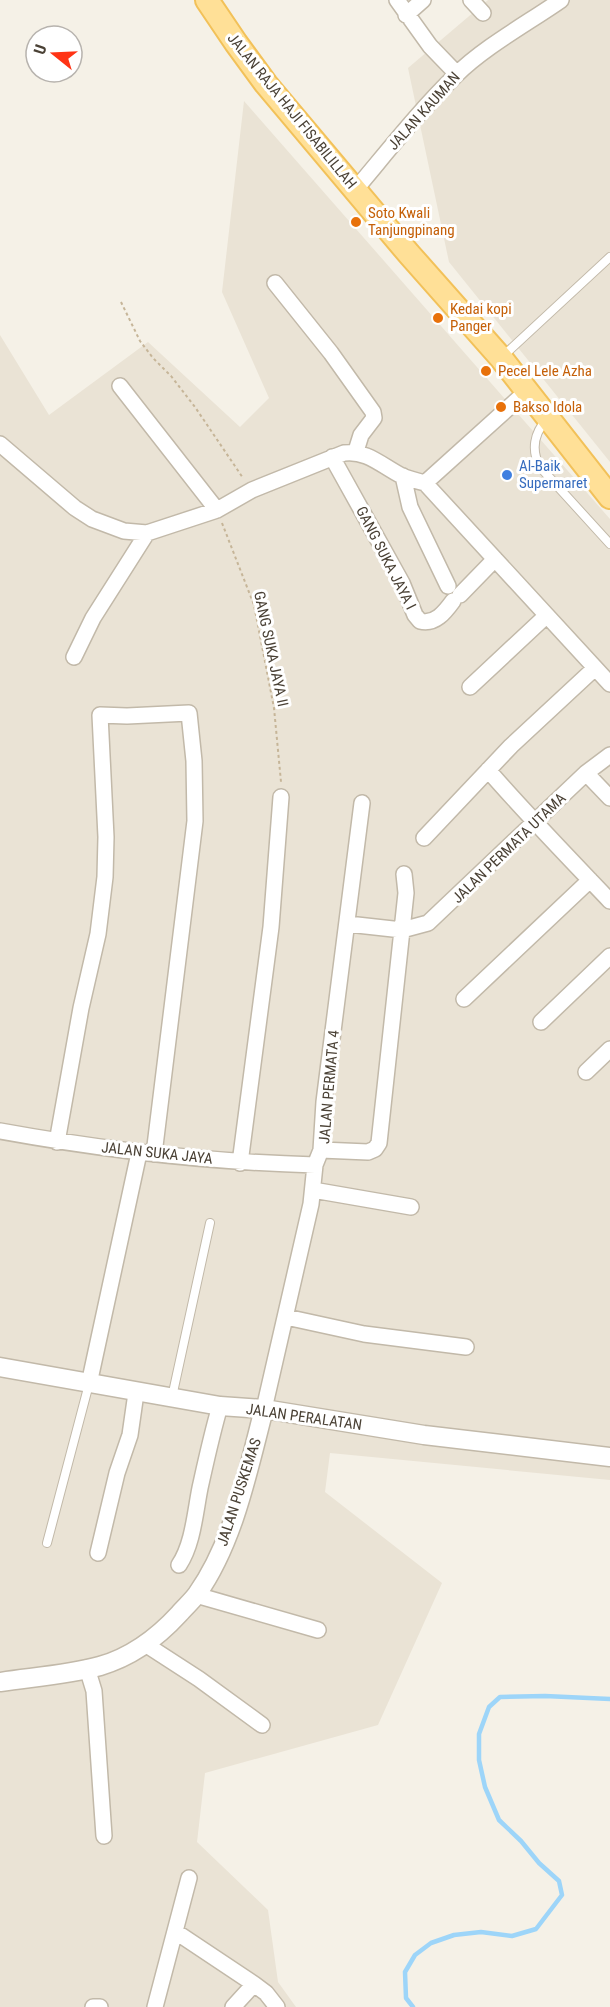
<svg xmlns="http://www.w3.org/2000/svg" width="610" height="2007" viewBox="0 0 610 2007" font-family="'Roboto Condensed',sans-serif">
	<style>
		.residential { fill: #eae3d5 }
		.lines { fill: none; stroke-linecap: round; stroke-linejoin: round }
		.stream { stroke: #9dd5f9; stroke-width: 4.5 }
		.service-casing { stroke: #c2b9a9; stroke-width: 10 }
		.minor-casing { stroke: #c2b9a9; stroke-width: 18 }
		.tertiary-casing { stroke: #c2b9a9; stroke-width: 21 }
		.primary-casing { stroke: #f2c159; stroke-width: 26 }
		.path { stroke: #c6b598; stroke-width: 2; stroke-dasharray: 3 3; stroke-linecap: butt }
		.service { stroke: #fff; stroke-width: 8 }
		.minor { stroke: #fff; stroke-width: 15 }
		.tertiary { stroke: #fff; stroke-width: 18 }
		.primary { stroke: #ffe097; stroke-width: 22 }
		.food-dot { fill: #e8710a; stroke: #fff; stroke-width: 2 }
		.shop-dot { fill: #3f7fe0; stroke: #fff; stroke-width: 2 }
		.labels { text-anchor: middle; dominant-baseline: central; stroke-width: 6; stroke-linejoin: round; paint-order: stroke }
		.street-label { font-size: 15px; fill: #4a4135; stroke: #fff }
		.food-label { font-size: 15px; fill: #c56008; stroke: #fff; text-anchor: start }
		.shop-label { font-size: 15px; fill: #366cbe; stroke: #fff; text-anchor: start }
	</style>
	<rect width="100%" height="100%" fill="#f5f1e7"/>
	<path class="residential" d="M488,0H610V462L449,262L408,68Z
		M244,101L610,519V1480L330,1453L325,1492L442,1583L378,1725L205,1773L197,1842L268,1910L278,1982L296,2007H0V335L49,415L148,342L240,427L269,398L222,292Z"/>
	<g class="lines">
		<path class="stream" d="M413,2007L406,1998L405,1972L415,1955L431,1943L454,1935L481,1932L512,1936L536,1929L562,1895L559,1881L539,1863L521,1841L499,1820L485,1787L479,1760V1734L489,1707L500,1697L545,1696L610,1699"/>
		<g class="service-casing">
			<path id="service" d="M502,357L610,257
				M547,419C534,433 531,450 540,467L610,544
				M172,1397L210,1223
				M47,1543L89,1384"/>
		</g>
		<g class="minor-casing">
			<path id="minor" d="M397,0L430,46L457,74
				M471,0L483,13
				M406,15L423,0
				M355,190C388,151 419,111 456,75C484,47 528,23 561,0
				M275,283L331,353L373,412L374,418L361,435L356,451
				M120,386L217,510
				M0,444L75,508L92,519L124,531L147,533L217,510L252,490L344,453C367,450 382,466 402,476C409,479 417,481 425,483L527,391
				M332,457L402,583L415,615L420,621C435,625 445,612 453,601
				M403,476L410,507L448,586
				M425,483L610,684
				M460,595L495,559
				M74,657L93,618L147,533
				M470,687L546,616
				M488,770C527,815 569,858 610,901
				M586,773L610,798
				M424,838L511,746L595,668
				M348,924L402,930L428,923L586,773L610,755
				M464,999L590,880
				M541,1022L610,956
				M586,1072L610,1049
				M0,1131C104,1150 209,1162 315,1165
				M57,1142L81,1008L98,934L105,877L106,837L100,715L127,716L189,713L194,761L195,821L154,1154
				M321,1150L368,1152L375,1149L379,1143L406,893L404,874
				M240,1163L271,927L281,797
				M313,1190L411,1207
				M286,1317L364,1334L466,1347
				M89,1384L139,1153
				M264,1409L311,1204L315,1165L321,1150L324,1102L362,803
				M98,1553L117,1473L130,1435L136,1393
				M179,1565C193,1544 195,1513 200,1488C206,1461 212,1433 220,1406
				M196,1595L318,1630
				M145,1644L199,1679L262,1725
				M87,1668L94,1691L104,1836
				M176,1932L254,1984L233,2007
				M254,1984L266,1993L277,2007
				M93,2007H100
				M155,2007L189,1878"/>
		</g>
		<g class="tertiary-casing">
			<path id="tertiary" d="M0,1367L220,1406L264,1409L424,1435L610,1457
				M0,1682C33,1677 67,1675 100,1666C131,1657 157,1638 179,1614C185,1607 192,1601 197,1594C234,1542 248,1470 264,1409"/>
		</g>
		<g class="primary-casing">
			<path id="primary" d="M207,0L236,43L266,84L409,254L501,358L610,497"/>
		</g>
		<path class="path" d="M121,302L140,341L153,358L171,376L195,407L243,478
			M222,523L254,605L274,708L281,782"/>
		<use href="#service" class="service"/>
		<use href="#minor" class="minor"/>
		<use href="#tertiary" class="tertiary"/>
		<use href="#primary" class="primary"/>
	</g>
	<g class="food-dot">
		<circle cx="356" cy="222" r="6"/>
		<circle cx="438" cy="318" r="6"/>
		<circle cx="486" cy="371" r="6"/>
		<circle cx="501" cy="407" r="6"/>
	</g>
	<circle class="shop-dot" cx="507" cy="475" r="6"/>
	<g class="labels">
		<g class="street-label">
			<text transform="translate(292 111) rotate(51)">JALAN RAJA HAJI FISABILILLAH</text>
			<text transform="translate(424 111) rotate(-48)">JALAN KAUMAN</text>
			<text transform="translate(386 558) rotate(63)">GANG SUKA JAYA I</text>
			<text transform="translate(271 649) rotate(78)">GANG SUKA JAYA II</text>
			<text transform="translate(509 848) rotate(-44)">JALAN PERMATA UTAMA</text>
			<text transform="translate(329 1087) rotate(-85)">JALAN PERMATA 4</text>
			<text transform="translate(157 1153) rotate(6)">JALAN SUKA JAYA</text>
			<text transform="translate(304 1417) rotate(8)">JALAN PERALATAN</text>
			<text transform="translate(239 1492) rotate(-72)">JALAN PUSKEMAS</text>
		</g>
		<g class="food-label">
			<text x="368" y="213">Soto Kwali<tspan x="368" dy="17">Tanjungpinang</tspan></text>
			<text x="450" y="309">Kedai kopi<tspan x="450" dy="17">Panger</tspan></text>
			<text x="498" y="371">Pecel Lele Azha</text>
			<text x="513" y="407">Bakso Idola</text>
		</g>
		<g class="shop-label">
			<text x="519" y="466">Al-Baik<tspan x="519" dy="17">Supermaret</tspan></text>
		</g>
	</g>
	<g transform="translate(54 54) rotate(288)"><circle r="28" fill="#ffffff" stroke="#b7b3ae" stroke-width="1.5"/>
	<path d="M0-4.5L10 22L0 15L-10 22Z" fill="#ff3415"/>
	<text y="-9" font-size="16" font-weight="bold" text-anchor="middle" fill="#4a4135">U</text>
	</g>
</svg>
